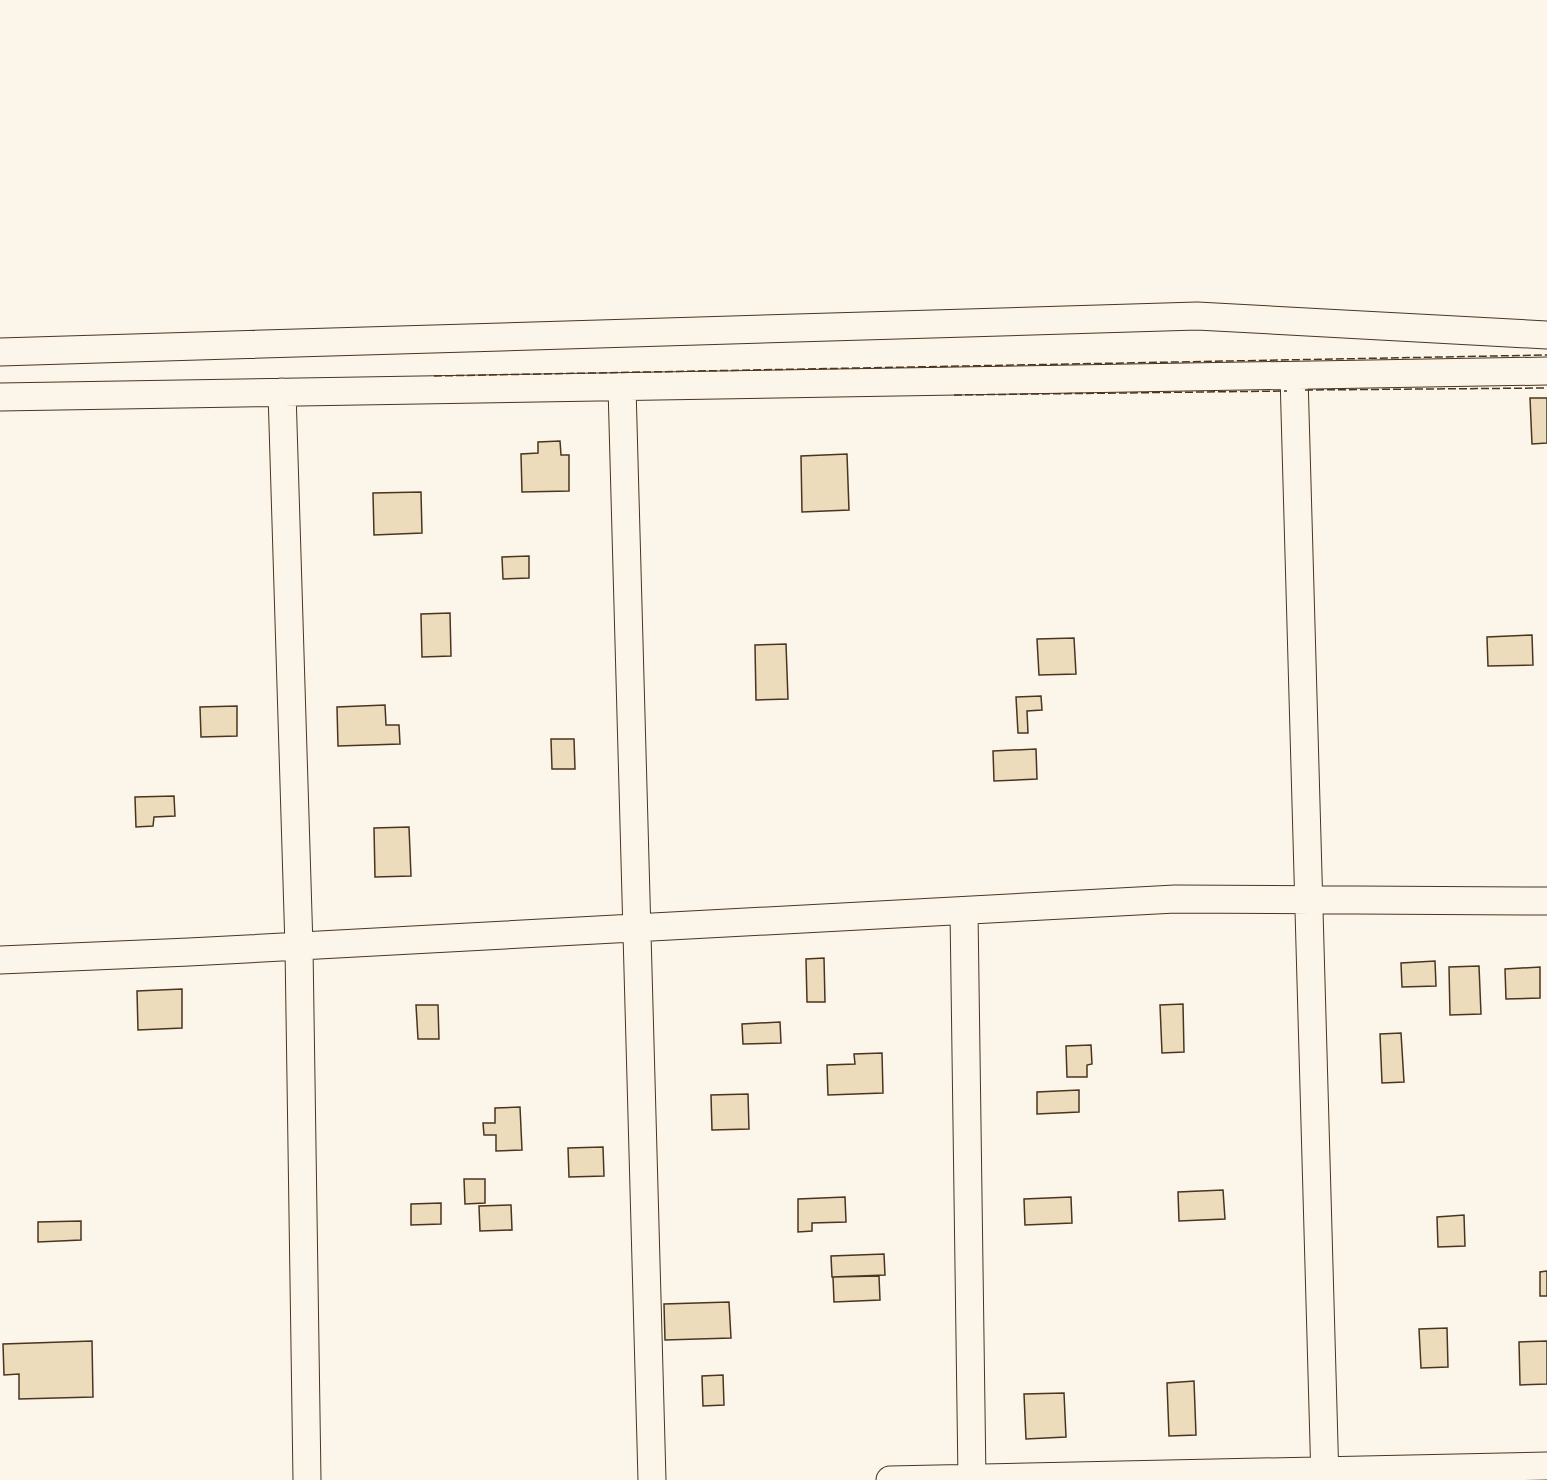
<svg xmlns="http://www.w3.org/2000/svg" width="1547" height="1480" viewBox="0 0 1547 1480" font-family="Montserrat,sans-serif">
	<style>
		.building { fill: #ecdcbc; stroke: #4a3520; stroke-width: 1.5 }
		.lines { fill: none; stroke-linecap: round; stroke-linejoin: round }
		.minor-casing { stroke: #4a3520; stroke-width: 29 }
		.minor { stroke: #fbf6e9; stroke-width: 27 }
		.fence { stroke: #4a3520; stroke-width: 1.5; stroke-dasharray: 8 3; stroke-linecap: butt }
	</style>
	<rect width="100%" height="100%" fill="#fbf6e9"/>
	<path class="building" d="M1530,398H1547V443L1532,444Z
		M560,441L561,455H569V491L522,492L521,454L538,453V442Z
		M847,454L849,510L802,512L801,456Z
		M421,492L422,533L374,535L373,493Z
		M529,556V578L503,579L502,557Z
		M450,613L451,656L422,657L421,614Z
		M1532,635L1533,665L1488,666L1487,637Z
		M1074,638L1076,674L1039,675L1037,639Z
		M786,644L788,699L756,700L755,645Z
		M1041,696L1042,710L1027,711L1028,733H1018L1016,697Z
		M385,705L386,725H399L400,744L338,746L337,707Z
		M237,706V736L201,737L200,707Z
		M551,739H574L575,769H552Z
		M1036,749L1037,779L994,781L993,751Z
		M174,796L175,816L154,817L153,826L136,827L135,797Z
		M409,827L411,876L375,877L374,828Z
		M824,958L825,1002H807L806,959Z
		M1435,961L1436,986L1402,987L1401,963Z
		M1479,966L1481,1014L1450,1015L1449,967Z
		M1540,967V998L1506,999L1505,969Z
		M182,989V1028L138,1030L137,991Z
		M1183,1004L1184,1052L1162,1053L1160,1005Z
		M416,1005H438L439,1039H418Z
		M780,1022L781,1043L743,1044L742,1024Z
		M1401,1033L1404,1082L1382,1083L1380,1034Z
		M1091,1045L1092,1064L1087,1065V1077H1067L1066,1046Z
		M882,1053L883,1093L828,1095L827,1065L855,1064L854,1054Z
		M1079,1090V1112L1037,1114V1092Z
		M748,1094L749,1129L712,1130L711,1095Z
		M520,1107L522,1150L496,1151V1135H484L483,1123H495V1108Z
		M603,1147L604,1176L569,1177L568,1148Z
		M464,1179H485V1203L465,1204Z
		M1223,1190L1225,1219L1179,1221L1178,1192Z
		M845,1197L846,1222L812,1223V1231L798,1232V1199Z
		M1071,1197L1072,1223L1025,1225L1024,1199Z
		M441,1203V1224L411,1225V1204Z
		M511,1205L512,1230L480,1231L479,1206Z
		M1464,1215L1465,1246L1438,1247L1437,1217Z
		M81,1221V1240L38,1242V1222Z
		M884,1254L885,1275L832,1277L831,1256Z
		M1547,1271V1296H1540V1272Z
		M879,1276L880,1300L834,1302L833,1277Z
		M729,1302L731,1338L665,1340L664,1304Z
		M1447,1328L1448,1367L1421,1368L1419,1329Z
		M92,1341L93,1397L19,1399V1374L4,1375L3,1344Z
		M1547,1341V1384L1520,1385L1519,1342Z
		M723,1375L724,1405L703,1406L702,1376Z
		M1194,1381L1196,1435L1169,1436L1167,1383Z
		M1064,1393L1066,1437L1026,1439L1024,1394Z"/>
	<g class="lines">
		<g class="minor-casing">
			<path id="minor" d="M0,352L1197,316L1547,335
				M1294,376L1325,1480
				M622,387L652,1480
				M282,392L299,947L307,1480
				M0,397L1547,371
				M964,911L972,1480
				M0,960L189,952L1175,899L1547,901
				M890,1480L1547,1466"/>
		</g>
		<use href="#minor" class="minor"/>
		<path class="fence" d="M434,376L1547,355
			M1305,390L1547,388
			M954,395L1287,391"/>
	</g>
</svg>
